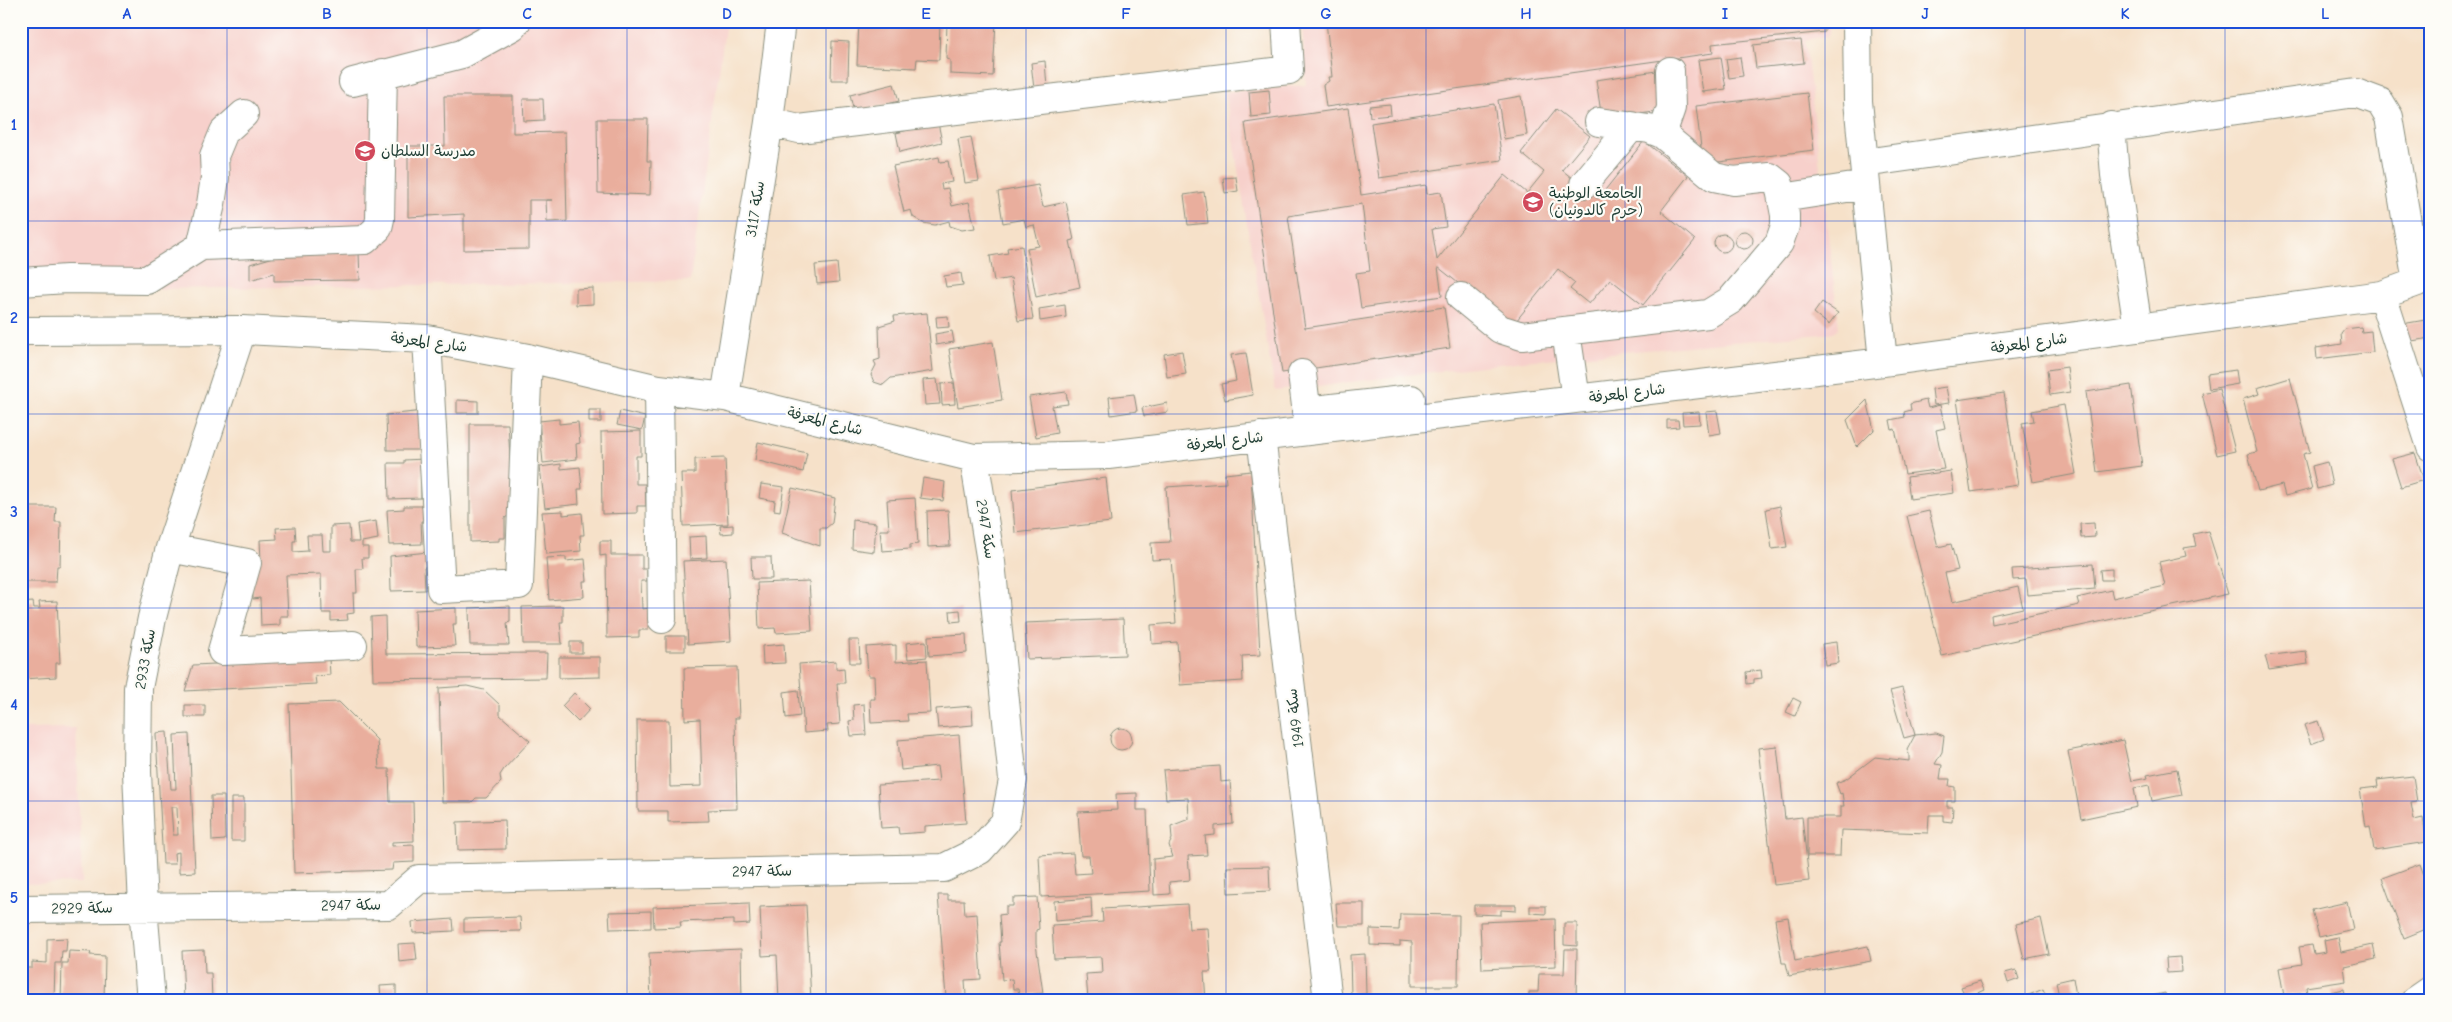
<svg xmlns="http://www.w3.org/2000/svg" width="2452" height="1022" viewBox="0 0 2452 1022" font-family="'Comic Neue','Playpen Sans Arabic',sans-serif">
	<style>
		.built { fill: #f7d0cb }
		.building { fill: #e9ae9d; fill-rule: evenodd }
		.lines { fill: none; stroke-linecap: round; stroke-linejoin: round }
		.minor-casing { stroke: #8a8f7e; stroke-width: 30 }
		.minor { stroke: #fff; stroke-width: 28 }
		.grid { fill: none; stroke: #1d4ed8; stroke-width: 1; stroke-opacity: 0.55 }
		.labels { text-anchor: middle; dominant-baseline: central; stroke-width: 4.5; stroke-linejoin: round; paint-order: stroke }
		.poi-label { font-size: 15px; fill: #1f3d34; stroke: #fdfcf7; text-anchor: start }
		.street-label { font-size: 15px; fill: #1f3d34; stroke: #fdfcf7 }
		.neatline { fill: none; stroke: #1d4ed8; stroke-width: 2 }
		.grid-label { font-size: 16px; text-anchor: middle; font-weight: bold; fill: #1d4ed8 }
	</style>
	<rect width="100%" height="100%" fill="#fdfcf7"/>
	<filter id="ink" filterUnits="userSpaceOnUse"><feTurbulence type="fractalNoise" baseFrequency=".02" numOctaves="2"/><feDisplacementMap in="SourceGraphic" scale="10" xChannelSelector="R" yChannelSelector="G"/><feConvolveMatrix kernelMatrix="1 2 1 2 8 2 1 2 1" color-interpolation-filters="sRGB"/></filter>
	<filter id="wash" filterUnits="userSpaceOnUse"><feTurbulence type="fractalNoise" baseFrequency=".0096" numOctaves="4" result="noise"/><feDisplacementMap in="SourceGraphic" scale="20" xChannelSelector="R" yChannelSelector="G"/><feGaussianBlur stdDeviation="1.12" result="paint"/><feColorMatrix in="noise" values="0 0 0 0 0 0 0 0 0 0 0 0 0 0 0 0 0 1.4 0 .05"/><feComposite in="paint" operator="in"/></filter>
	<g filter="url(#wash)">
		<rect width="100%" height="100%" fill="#f6e1c9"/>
		<path class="built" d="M21,21H726L690,281L21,291Z
			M1302,21H1830V32L1828,36L1805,40L1839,328L1834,333L1524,361L1275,391L1225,92L1306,85Z
			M76,728L82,883L21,884V729Z"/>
		<g id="blocks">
			<path class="building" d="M859,21L918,24L919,21H940L939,60L917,59L916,68L857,65Z
				M947,21H996L993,76L950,74V60L946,59Z
				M1326,21H1824L1825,32L1712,44L1713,53L1326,107L1323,85L1329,81L1328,77H1332Z
				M1801,40L1804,63L1756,68L1753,45Z
				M832,41L849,42L848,80H831Z
				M1721,57L1726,89L1703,92L1698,60Z
				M1740,57L1743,76L1729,78L1726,59Z
				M1045,61L1047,88L1034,89L1031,63Z
				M1656,71L1662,111L1602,119L1596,80Z
				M894,84L899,101L854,113L850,95Z
				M1269,90L1271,115L1251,117L1249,92Z
				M1807,93L1814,150L1703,164L1696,106Z
				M444,96H513V133L565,132L567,221L547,222L546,200H552H529V249L464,250V214L408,217V146H445Z
				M1521,96L1527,135L1504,139L1498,100Z
				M523,99H543L544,120L524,121Z
				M1390,104L1391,115L1370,117L1369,106Z
				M1494,104L1502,160L1379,178L1371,123Z
				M1348,108L1361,195L1426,185L1427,194L1441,192L1446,227L1432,229L1437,260L1505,175L1527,193L1544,172L1521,153L1556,109L1590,136L1562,170L1598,199L1644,141L1688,176L1661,211L1695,240L1643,305L1610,279L1589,304L1570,289L1575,283L1558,269L1512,326L1438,267L1442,296L1361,308L1356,273L1370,271L1362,204L1288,216L1305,328L1444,307L1450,348L1282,373L1245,123Z
				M597,119H648L647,161H651L650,195L598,193Z
				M938,123L942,142L900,152L896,133Z
				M971,137L979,181L965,183L958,139Z
				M939,157L940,162L948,161L952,182L941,184L942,189L948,188L952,206L969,202L975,228L962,230L950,226L949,221L935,225L923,223L913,217L911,210L904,212L893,166Z
				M1236,177L1238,191L1225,193L1223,178Z
				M1038,185L1043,207L1066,202L1074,240L1070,241L1080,287L1036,297L1027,248L1039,246L1034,225L1026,227L1024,219L1003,223L998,192Z
				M1204,192L1208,223L1188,225L1184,195Z
				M1735 240a9 9 0 1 1 18 0a9 9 0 1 1-18 0Z
				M1714 243a9 9 0 1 1 18 0a9 9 0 1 1-18 0Z
				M1022,246L1033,319L1018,321L1011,278L994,281L990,256L1008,253L1007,248Z
				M359,253L360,280L274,281V273L250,280V264L274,257V254Z
				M837,263L839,282L817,284L815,265Z
				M961,273L963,285L946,287L944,276Z
				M593,288V304L576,305V289Z
				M1822,302L1838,313L1829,325L1814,313Z
				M1065,305L1066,317L1040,321L1039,309Z
				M927,313L933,371L891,378L883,385L874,382L871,375L876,365L874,361L880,359L879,326L895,321L894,316Z
				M948,316L949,327L937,328L936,317Z
				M2431,319V338L2405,342L2402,324Z
				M2361,327L2362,332L2371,331L2373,352L2317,359L2316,348L2342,344L2341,334L2345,329Z
				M952,331L954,342L936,345L935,334Z
				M993,342L1002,400L958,407L949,349Z
				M1182,351L1186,374L1167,377L1164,354Z
				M1246,353L1253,395L1225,400L1221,384L1236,381L1231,355Z
				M2067,367L2070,392L2050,395L2047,370Z
				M2236,370L2238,384L2209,389L2207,374Z
				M2290,378L2310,452L2303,454L2312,489L2285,496L2282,485L2258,491L2248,454L2257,452L2243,399L2259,394L2257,388Z
				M937,379L940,404L925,405L923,380Z
				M954,383L955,404L942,405L941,384Z
				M2131,385L2142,466L2097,472L2086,392Z
				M1946,387L1949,403L1934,405L1932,389Z
				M2219,389L2235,451L2217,455L2202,393Z
				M1066,392L1068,404L1052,406L1057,433L1036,437L1029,397Z
				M2004,393L2018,485L1971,492L1957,400Z
				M1134,394L1137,411L1111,415L1109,397Z
				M457,400L478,401V413H457Z
				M1867,400L1874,430L1857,447L1847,420Z
				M1926,400L1928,408L1940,405L1945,428L1936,430L1944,469L1905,474L1895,429L1892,430L1890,420L1905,417L1904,412L1911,410L1910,404Z
				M1167,403L1168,412L1144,416L1142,408Z
				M2064,405L2076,474L2033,482L2022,423L2034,421L2032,411Z
				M589,410H601V422H589Z
				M424,411L421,450H387L386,415Z
				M620,411L645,417L642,430L617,425Z
				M1717,411L1721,433L1709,435L1706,412Z
				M1699,412L1700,424L1683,425L1682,413Z
				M559,419V424L578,422L580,443L576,444L577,459L543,463L539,421Z
				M1667,420H1678L1679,427L1667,428Z
				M470,424H508L512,490L509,515L505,518V538H499V541L470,542Z
				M641,431V456H636V484H645L646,506H637V513L602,514L601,432Z
				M758,442L807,453L803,472L755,460Z
				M2415,453L2424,480L2401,487L2392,459Z
				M725,458L728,524L683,526L681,473H695V459Z
				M425,459L421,475V498L389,499L388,463H404V460Z
				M2327,462L2332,485L2317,489L2312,466Z
				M561,464V469L580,467L582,489H578L579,504L545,508L540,467Z
				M1251,471L1260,655L1242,656L1243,681L1180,685L1177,642L1152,644L1151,625L1176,623L1171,559L1152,560L1151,543L1170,542L1166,487L1226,483L1225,474Z
				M1951,471L1954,493L1910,499L1907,477Z
				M923,478L945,482L943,501L920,498Z
				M1106,478L1111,522L1015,533L1012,490Z
				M761,484L784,487L780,511L774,510L775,501L759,498Z
				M792,488L835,498L832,523L826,528H820V546L782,533Z
				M915,498L918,544L910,545V549L882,551L880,530H889L887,500Z
				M404,506H425L426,521H421L422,544L389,545L387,510L404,509Z
				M1780,506L1787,547L1772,549L1766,509Z
				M21,507H56L55,522H61L60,566H57L56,582H21Z
				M948,510L950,546L928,547L927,511Z
				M563,511V515L582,513L584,535H580L581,551L546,554L542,512Z
				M1929,511L1938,547L1951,544L1958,570L1945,573L1952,602L2018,587L2023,608L1991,615L1992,624L2079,605L2077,598L2111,590L2113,598L2165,586L2159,562L2186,556L2184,548L2196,546L2193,534L2208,531L2228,594L1942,656L1907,516Z
				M853,520L876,523L874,552L852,549Z
				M376,521L378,539L362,542V547H368V558H362L363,569H356L357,593H353L354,613L347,614L348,620L331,621V613H322L321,574L286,575L288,616H280V625L261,626L260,598L253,599L252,561H261L260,540L277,539L276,528L295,527L296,541H293V552L308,551L307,535H322L323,551H331V526L349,525L350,542H359L357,524Z
				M2094,523L2095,537L2081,538L2080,524Z
				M733,525V533L721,534L720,526Z
				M706,536L707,558L690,559L689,537Z
				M600,541H611V555H642V569H647V581H641L642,609L651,608V622H648V630H639V637L607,638L606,555L600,556Z
				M428,552L429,567H424L425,590L391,591L390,556Z
				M566,557V561L585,559L587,581H583L584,597L549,600L546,558Z
				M751,557H771L772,579H752Z
				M726,559L731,641L688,644L683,561Z
				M2093,564L2095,589L2028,595L2026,579L2013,580L2012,569Z
				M2112,569V580H2101L2100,570Z
				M809,581L812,631L776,633L775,628L759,629L757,583Z
				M57,601L60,663H56V677L21,679V603L33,602L34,608H40L39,602Z
				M510,606V622L507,623L509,645H470L469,608Z
				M563,606V622H560L562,644H523L522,607Z
				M456,608V624H453L455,646L416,647L415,610Z
				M960,610L961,621L951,622L950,611Z
				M385,616L386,654L547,653L546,678L373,680L371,617Z
				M1123,619L1125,655L1027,659L1025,623Z
				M966,634L967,653L929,656L928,636Z
				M666,636H685V651H666Z
				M849,640H859L860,663H850Z
				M926,641L927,657L908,659L906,643Z
				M570,642H582V653H570Z
				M1836,642L1838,663L1825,665L1822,644Z
				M784,644L785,663L763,664L762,646Z
				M896,645V662L927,660L930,713L907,714L908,721L871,723L870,699H875L874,676H868L866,647Z
				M2306,651L2308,664L2269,670L2265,656Z
				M559,657H600V677L559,678Z
				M329,659L330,675L315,676L316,684L185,691L193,665Z
				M836,661V669L844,668L845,683H837L840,724L827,725L828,731L804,733L799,664Z
				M737,667L739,718H735L737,809L708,810L709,821L668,822V811H638L637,720H669L670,787L702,786L700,719L685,720L684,668Z
				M1761,670L1762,678L1754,679V683L1747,684L1746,672Z
				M467,686L484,690L500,705V715L530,741L504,769L500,775L501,782L486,798H476L472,802H442L439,688Z
				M1902,688L1915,735L1904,738L1890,691Z
				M798,690L800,716L786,718L784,692Z
				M574,693L590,709L578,722L562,706Z
				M1793,698L1801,702L1795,716L1786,712Z
				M339,702L377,740L379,769H389L390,802H413L414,841L392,842V846L414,845V862L393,863L392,870L294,873L289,704Z
				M864,704L866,735L851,736L849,721L854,720L853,705Z
				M185,705H205V717H185Z
				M972,706L973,725L938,728L936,709Z
				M2318,721L2324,739L2311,744L2304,725Z
				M1110 739a11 11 0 1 1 22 0a11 11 0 1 1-22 0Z
				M167,732L171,789H176L174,735L189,734L195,872L179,873V852L174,853L175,864H163L156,735V733ZM171,807H177L178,835H173Z
				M1936,733L1944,736L1942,752L1935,764L1942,765L1940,779H1950L1949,786L1955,787V801H1947V807H1953L1952,822L1943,821V815H1929L1928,833L1841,830L1840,856H1807V817H1841V806H1844L1842,793L1840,794L1836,783L1846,779L1875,757L1909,761V754L1907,750L1915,735Z
				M959,735L966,823L925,826V832L899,834L898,827L881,828L878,785L939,781L937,766L901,770L898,740Z
				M2123,740L2132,781L2148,778L2147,775L2177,769L2182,795L2152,801L2149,785L2134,788L2137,807L2081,819L2068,751Z
				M1777,746L1785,819L1802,817L1809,881L1774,885L1758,748Z
				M1220,766L1221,782L1230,781L1233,824L1215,826V835L1205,836L1207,855L1188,856L1190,880L1169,882L1170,894L1154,895L1153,859L1173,857L1169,845L1172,839L1171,826L1189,819L1188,798L1166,799L1163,770Z
				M2431,770V785L2428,786L2424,772Z
				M2413,776L2417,802L2411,803L2414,820L2423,818L2427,842L2374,850L2370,826L2366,827L2360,789L2378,787L2377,780Z
				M1137,793V810H1147L1150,891L1041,897L1039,855L1073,853L1075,874L1091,873L1089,856H1081L1078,812L1117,810L1116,794Z
				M211,796H224L225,840L212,841Z
				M231,798H244V841H231Z
				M505,820L506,849L458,850L457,822Z
				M2420,864L2424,875L2431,872V927L2404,938L2382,878Z
				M1269,866L1270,891L1228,893L1227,867Z
				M938,895H948V900H964L965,915L977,914L981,979L965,980L966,996L946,998Z
				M1037,897L1039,929L1036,930V944L1043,993L1019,996L1018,989H1013L1012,979L1002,980L999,942H1001L999,915L1006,914V906H1013V898Z
				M1091,898L1092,918L1055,921L1054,901Z
				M2347,902L2353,929L2319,937L2312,910Z
				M749,903L750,924L734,925V920L680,922L681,927L654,928L653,907Z
				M1336,903H1364V926H1338Z
				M1187,904L1189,929L1208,928L1211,972H1204L1206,1001H1144V996L1088,1000L1086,974L1102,973L1101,957L1054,959L1052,925L1103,922L1102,909Z
				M806,905L811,1001H779L777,955L762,956L760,907Z
				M1474,905H1516V911L1501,910V915L1474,914Z
				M1530,906H1546V914L1530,913Z
				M651,911V928L610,929L609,912Z
				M1400,914L1459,915L1458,986H1412V942L1400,941V946L1370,945V929L1399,930Z
				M520,917L521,931L464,932V919Z
				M1788,917L1795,961L1868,946L1871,961L1789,976L1786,963H1782L1775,919Z
				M2041,918L2049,954L2024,959L2016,924Z
				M453,919L454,931L413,933L412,922Z
				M1555,919L1556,966L1482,969L1480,922Z
				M1564,923H1577V946L1564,945Z
				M2338,937L2341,952L2373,945L2376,959L2344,966L2346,981L2306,987L2307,993L2284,996L2279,968L2302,964L2299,947L2312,945L2314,954L2326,952L2324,940Z
				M67,938L66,951H62L61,963H55L54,1001H21L22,968H32V962L47,963V939Z
				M415,943L417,960L399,962L398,944Z
				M741,949L742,1001H651L649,953Z
				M1565,949H1577L1576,1001H1529V992H1538L1539,974H1564Z
				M204,950L205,973H211L212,1001H184L182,951Z
				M69,951L91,952L90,955L105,956L104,1001H61L62,963H68Z
				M1365,954L1366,994L1351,995L1350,955Z
				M2180,957L2181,972L2167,973L2166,958Z
				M2016,970L2019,979L2008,983L2005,973Z
				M2073,978L2077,1001H2060L2056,982Z
				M1980,981L1984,990L1966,998L1961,987Z
				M396,985V999H381L380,986Z
				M2043,989L2048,1001H2015Z
				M2344,989L2346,1001H2341L2340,998L2333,999L2331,992Z
				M2165,993L2167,1001H2133V1000Z
				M1045,996V1001H1020L1019,998Z"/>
		</g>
	</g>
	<g filter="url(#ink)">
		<use href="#blocks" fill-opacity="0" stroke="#8a8f7e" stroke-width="1"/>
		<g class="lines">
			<g class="minor-casing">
				<path id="minor" d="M1857,21L1858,101L1883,362
					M353,82L462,54L513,26L517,21
					M244,114L224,132L214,156L215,178L211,204L201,246L365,240L378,228L380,219L383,73
					M769,122L799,129L1289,70L1286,21
					M2111,126L2115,175L2138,328
					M1662,134L1671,108L1670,71
					M1864,163L2356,93L2380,102L2389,117L2417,282
					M1584,184L1632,126
					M1782,198L1866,185
					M21,282L67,279L147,280L201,246
					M2382,295L2431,447
					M1461,297L1500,329L1522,336L1708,314L1731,300L1779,243L1785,226V215L1779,184L1770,177L1734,181L1714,177L1662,134L1649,129L1599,122
					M21,331L242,330L427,339L528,358L659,389L725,397L974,458L1108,455L1883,362L2382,295L2431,277
					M1566,332L1576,399
					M427,339L441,589L519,585L528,358
					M1302,374L1309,430
					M659,389L662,619
					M725,397L769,122L781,21
					M1306,411L1411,399
					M1261,436L1328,1001
					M170,548L247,563L222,651L353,645
					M21,909L389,905L419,879L944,868L980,850L1005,822L1013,780L991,562L974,458
					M151,1001L143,907L137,772L138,688L152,618L170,548L242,330
					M2415,1001L2431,990"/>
			</g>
			<use href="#minor" class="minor"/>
		</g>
	</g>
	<path class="grid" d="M227,21V1001M427,21V1001M627,21V1001M826,21V1001M1026,21V1001M1226,21V1001M1426,21V1001M1625,21V1001M1825,21V1001M2025,21V1001M2225,21V1001M21,221H2431M21,414H2431M21,608H2431M21,801H2431"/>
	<defs>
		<g id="school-disc" transform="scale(1.125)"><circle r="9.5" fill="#d1495b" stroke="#fdfcf7"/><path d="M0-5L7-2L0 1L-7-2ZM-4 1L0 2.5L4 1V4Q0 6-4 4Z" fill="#fff"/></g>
		<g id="university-disc" transform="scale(1.125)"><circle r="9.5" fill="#d1495b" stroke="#fdfcf7"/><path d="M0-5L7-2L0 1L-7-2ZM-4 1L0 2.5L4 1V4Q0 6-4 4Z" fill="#fff"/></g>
	</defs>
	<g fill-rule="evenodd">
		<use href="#school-disc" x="365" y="151"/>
		<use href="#university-disc" x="1533" y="202"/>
	</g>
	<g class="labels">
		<g class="poi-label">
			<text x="381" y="151">مدرسة السلطان</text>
			<text x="1549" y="193">الجامعة الوطنية<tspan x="1549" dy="17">(حرم كالدونيان)</tspan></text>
		</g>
		<g class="street-label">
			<text transform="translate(755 209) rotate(-81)">سكة 3117</text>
			<text transform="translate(429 342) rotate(7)">شارع المعرفة</text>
			<text transform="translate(2029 343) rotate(-8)">شارع المعرفة</text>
			<text transform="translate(1627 393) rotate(-7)">شارع المعرفة</text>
			<text transform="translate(825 421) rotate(14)">شارع المعرفة</text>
			<text transform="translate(1225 441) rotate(-7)">شارع المعرفة</text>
			<text transform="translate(986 529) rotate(81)">سكة 2947</text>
			<text transform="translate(145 659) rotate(-80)">سكة 2933</text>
			<text transform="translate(1295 718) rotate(-97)">سكة 1949</text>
			<text transform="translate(762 871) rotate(-1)">سكة 2947</text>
			<text transform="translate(351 905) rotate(-1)">سكة 2947</text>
			<text transform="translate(82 908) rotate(-1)">سكة 2929</text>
		</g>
	</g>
	<rect width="2452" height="1022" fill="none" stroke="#fdfcf7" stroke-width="55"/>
	<rect x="28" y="28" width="2396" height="966" class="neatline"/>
	<g class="grid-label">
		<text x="127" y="19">A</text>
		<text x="327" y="19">B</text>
		<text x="527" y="19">C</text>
		<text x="727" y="19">D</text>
		<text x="926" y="19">E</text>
		<text x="1126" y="19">F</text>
		<text x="1326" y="19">G</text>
		<text x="1526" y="19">H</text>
		<text x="1725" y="19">I</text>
		<text x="1925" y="19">J</text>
		<text x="2125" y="19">K</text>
		<text x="2325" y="19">L</text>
		<text x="14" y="130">1</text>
		<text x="14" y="323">2</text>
		<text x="14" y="517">3</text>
		<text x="14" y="710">4</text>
		<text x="14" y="903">5</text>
	</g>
</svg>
